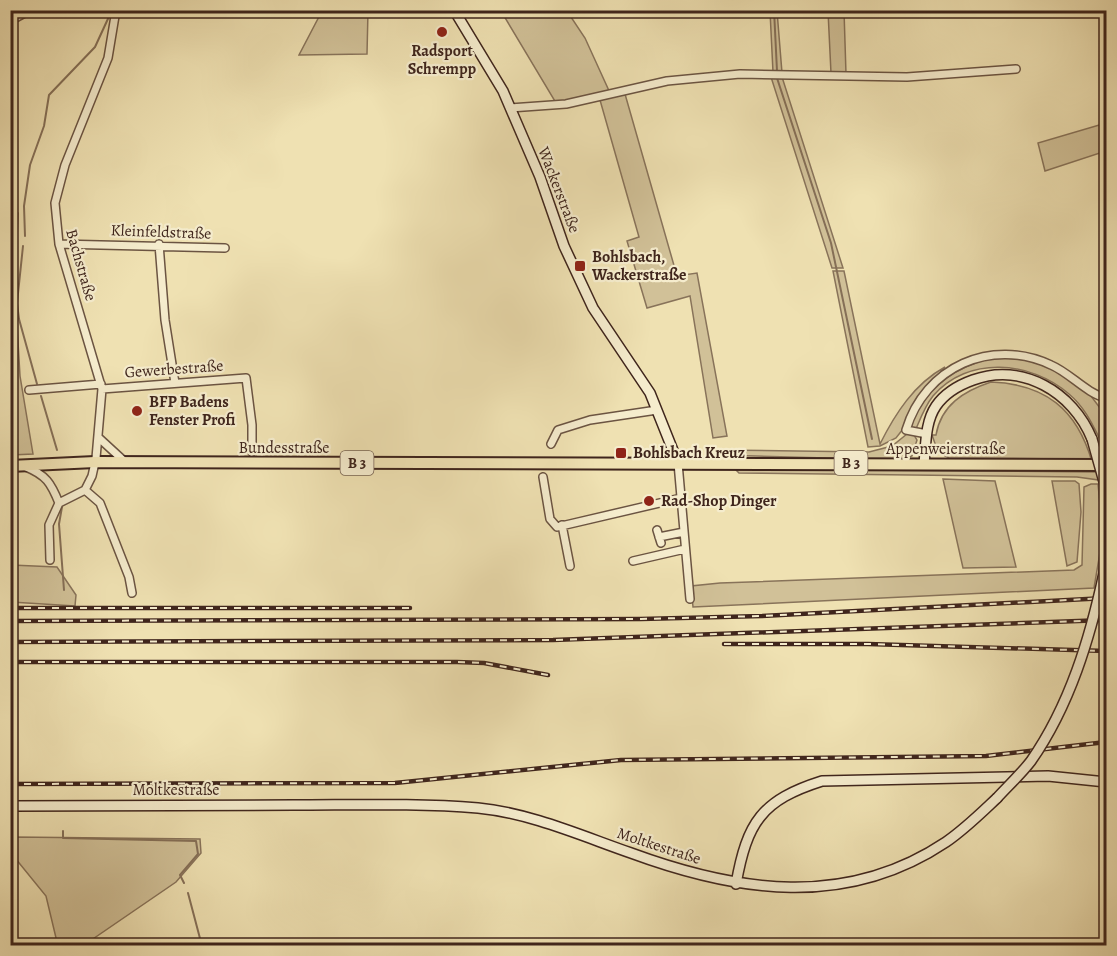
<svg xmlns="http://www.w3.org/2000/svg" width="1117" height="956" viewBox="0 0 1117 956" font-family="Alegreya,serif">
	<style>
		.green { fill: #d1c198; stroke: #88735a; stroke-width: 1.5 }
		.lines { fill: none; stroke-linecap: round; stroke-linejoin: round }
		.stream { stroke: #856f57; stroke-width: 2 }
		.street-casing { stroke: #6b5442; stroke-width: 10 }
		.secondary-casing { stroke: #3f251c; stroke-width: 12 }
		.primary-casing { stroke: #3f251c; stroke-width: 14 }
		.street { stroke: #f5eccd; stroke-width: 7 }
		.secondary { stroke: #f5eccd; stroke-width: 9 }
		.primary { stroke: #efe1b2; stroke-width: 10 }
		.rail-casing { stroke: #3f251c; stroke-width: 4.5 }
		.rail { stroke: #f5eccd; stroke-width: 2; stroke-dasharray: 7; stroke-linecap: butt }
		.secondary-bridge-casing { stroke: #3f251c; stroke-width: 12; stroke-linecap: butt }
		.secondary-bridge { stroke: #f5eccd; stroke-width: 9 }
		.poi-dot { fill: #8f2418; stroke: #f5eccd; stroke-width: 2 }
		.labels { text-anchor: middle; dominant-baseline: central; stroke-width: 4.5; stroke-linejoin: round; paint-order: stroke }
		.shield { fill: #f5eccd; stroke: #766151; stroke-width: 1.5 }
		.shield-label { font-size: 15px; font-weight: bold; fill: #3f251c }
		.poi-label { font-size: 16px; font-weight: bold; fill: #3f251c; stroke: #f5eccd; text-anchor: start }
		.street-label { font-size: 16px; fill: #3f251c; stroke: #f5eccd }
	</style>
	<rect width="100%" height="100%" fill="#efe1b2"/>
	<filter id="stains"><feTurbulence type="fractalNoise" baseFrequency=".00333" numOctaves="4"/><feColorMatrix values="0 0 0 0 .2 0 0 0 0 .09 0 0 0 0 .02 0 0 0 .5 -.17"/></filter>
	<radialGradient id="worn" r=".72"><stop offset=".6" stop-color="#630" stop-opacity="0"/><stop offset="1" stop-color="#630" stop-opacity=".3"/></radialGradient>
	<path class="green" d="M322,11H368L367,54L299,55Z
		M501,11H567L585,38L610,93L556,103Z
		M770,11H777L782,73L773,72Z
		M828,11H844L846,74L831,73Z
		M771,77H782L843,268H832Z
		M625,94L677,276L697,273L727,436L713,438L690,296L647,308L627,241L639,237L600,100Z
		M1106,123V151L1045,171L1038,143Z
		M10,210L18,213L15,291L20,376L33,454L11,455Z
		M833,271H844L880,444C895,414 914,384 945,367L915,402L903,429L896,438L880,446L868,447Z
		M996,357L1027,360L1052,368L1091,396L1106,416V451C1095,431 1088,410 1069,394C1031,361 968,355 933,396C925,406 921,417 916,429L912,428L911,424C928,385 956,366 996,357Z
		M991,382C1045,384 1077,409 1092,462L1070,459L949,458L938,452L932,435H936C941,405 964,391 991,382Z
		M907,434L914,435L917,440L912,456L900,460L720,455L717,450L869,452L892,446Z
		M735,469L1097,472L1099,480L1077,477L739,473Z
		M943,479L995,481L1016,567L963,568Z
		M1052,481H1075L1079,484L1081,512L1077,562L1067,566Z
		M1091,484H1098L1103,535L1094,588L693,607L691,586L720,583L1074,570L1082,565L1084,487Z
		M11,565L57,567L76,595L75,606L11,602Z
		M13,837L200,839L201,853L176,882L84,945L57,942L46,896L11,853Z"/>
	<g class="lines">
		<path class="stream" d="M774,10L777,71
			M777,78L831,243L872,439
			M25,236L24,206L30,165L44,126L49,95L95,47L112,10
			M23,246L17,303L19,319L37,384
			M41,396L57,450
			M62,507L59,524L64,590
			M63,831V838L196,841L198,854L180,875L184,883
			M188,893L202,946"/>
		<g class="street-casing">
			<path id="street" d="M10,21L30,10
				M10,80V86
				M510,108L566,104L667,81L740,74L907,77L1016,69
				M59,244L225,248
				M159,244L165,320L175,383
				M102,389L246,378L252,425V452
				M29,390L101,384
				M927,434L906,430C925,367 991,337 1051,365C1070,373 1086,393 1106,398
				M99,438L124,461
				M551,444L558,430L590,420L657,410
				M678,463L690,599
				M26,467C46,475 51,483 59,503
				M543,477L550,519L557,527L681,498
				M85,490L92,476L96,458L102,389L59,244L55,203L65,165L108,58L116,10
				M85,490L100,503L129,577L132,593
				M562,525L570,566
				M657,530L661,543
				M659,537L684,532
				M50,560L49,525L59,503L85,490
				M633,561L685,549"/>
		</g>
		<g class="secondary-casing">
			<path id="secondary" d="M454,10L503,91L540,177L564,246L593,308L650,393L678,463
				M924,464C926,445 925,422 936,406C945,393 959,385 973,380C1022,362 1073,392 1092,439
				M1104,573L1106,547
				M10,806C105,806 199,805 293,805C355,805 417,803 478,808C530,813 582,836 631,853C737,892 846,909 946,842C965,829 981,813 997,798
				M736,884C747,822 762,800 822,781L1048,776L1106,782"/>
		</g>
		<g class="primary-casing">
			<path id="primary" d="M10,466L95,462L1106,465"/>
		</g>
		<use href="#street" class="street"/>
		<use href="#secondary" class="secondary"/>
		<use href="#primary" class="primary"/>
		<g class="rail-casing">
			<path id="rail" d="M10,608H410
				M10,621L641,619L762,616L1106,598
				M10,642L553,640L1106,620
				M724,644H868L1106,651
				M10,662H457L484,663L548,675
				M10,784L395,783L621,760L986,756L1106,742"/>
		</g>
		<use href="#rail" class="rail"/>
		<g class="secondary-bridge-casing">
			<path id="secondary-bridge" d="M1092,439L1106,489
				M997,798C1008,786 1021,774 1031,761C1070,705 1090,638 1104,573"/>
		</g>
		<use href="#secondary-bridge" class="secondary-bridge"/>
	</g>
	<g class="poi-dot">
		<circle cx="442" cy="32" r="6"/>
		<rect x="574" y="260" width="12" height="12" rx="3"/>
		<circle cx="137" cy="411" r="6"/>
		<rect x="615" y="447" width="12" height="12" rx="3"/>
		<circle cx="649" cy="501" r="6"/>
	</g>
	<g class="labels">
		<g class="shield">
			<rect x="340.5" y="451" width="33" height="24" rx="4.5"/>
			<rect x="834.5" y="451" width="33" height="24" rx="4.5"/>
		</g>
		<g class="shield-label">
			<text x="357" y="463">B 3</text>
			<text x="851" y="463">B 3</text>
		</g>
		<g class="poi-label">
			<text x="442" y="51" text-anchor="middle">Radsport<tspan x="442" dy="18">Schrempp</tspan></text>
			<text x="592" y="257">Bohlsbach,<tspan x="592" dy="18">Wackerstraße</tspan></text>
			<text x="149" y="402">BFP Badens<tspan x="149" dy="18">Fenster Profi</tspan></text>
			<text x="633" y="453">Bohlsbach Kreuz</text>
			<text x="661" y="501">Rad-Shop Dinger</text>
		</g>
		<g class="street-label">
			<text transform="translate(559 190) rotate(69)">Wackerstraße</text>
			<text transform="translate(161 232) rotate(2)">Kleinfeldstraße</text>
			<text transform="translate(81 265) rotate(74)">Bachstraße</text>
			<text transform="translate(174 369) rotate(-4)">Gewerbestraße</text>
			<text x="284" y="448">Bundesstraße</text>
			<text x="946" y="449">Appenweierstraße</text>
			<text x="176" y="790">Moltkestraße</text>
			<text transform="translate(659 846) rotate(18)">Moltkestraße</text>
		</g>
	</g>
	<rect width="1117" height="956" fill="none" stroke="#efe1b2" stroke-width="36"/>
	<rect x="12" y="12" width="1093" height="932" fill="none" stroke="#3f251c" stroke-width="3"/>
	<rect x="18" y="18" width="1081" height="920" fill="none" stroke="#3f251c" stroke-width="1.5"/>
	<rect width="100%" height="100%" filter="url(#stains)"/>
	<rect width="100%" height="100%" fill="url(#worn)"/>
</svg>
